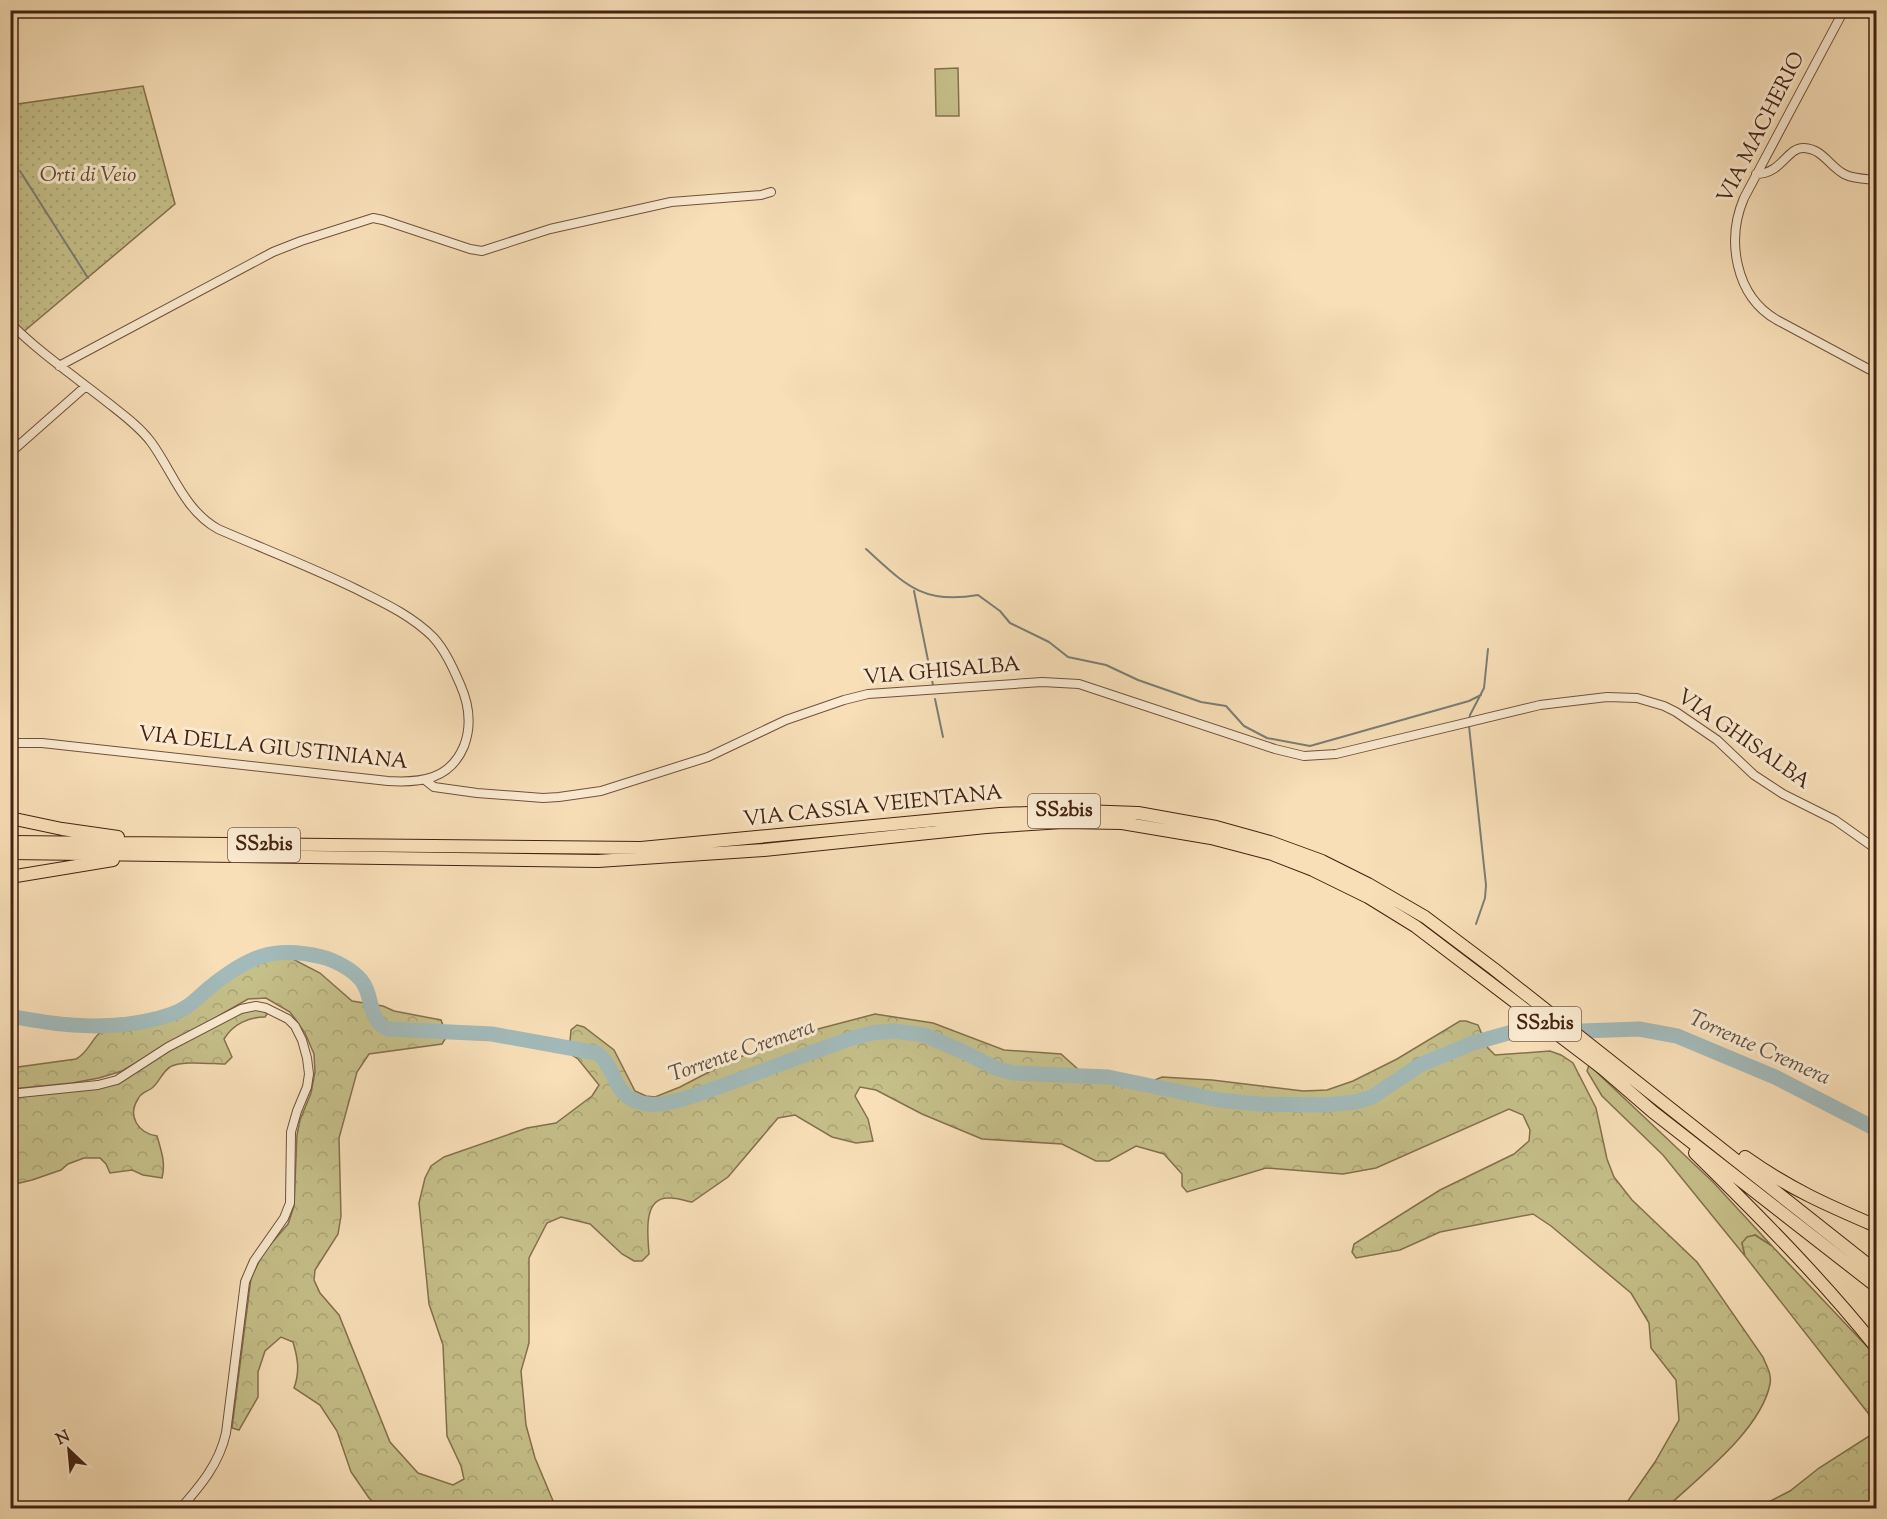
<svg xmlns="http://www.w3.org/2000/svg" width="1887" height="1519" viewBox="0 0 1887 1519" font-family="'Sorts Mill Goudy',serif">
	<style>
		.grass { fill: #c5bf89; stroke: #84704d; stroke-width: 1.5 }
		.forest { fill: url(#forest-crowns); stroke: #84704d; stroke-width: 1.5 }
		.garden { fill: url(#garden-dots); stroke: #84704d; stroke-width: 1.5 }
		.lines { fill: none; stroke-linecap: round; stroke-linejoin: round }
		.stream { stroke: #7c7d76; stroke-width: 2 }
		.river { stroke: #a2baba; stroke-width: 15 }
		.minor-casing { stroke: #71513b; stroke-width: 10 }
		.highway-casing { stroke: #421; stroke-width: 14 }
		.minor { stroke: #faead1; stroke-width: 8 }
		.highway { stroke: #f8dfb8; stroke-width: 12 }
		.labels { text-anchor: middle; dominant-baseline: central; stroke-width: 6; stroke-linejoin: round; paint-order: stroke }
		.shield { fill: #faead1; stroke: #7b5e4b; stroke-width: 1.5 }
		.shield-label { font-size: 20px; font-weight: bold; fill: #421 }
		.street-label { font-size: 21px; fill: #421; stroke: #faead1 }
		.park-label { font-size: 21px; font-style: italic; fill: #64492f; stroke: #faead1 }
		.water-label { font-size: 22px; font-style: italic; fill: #605044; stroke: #faead1 }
	</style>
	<defs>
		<pattern id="forest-crowns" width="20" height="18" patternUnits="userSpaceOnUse" patternTransform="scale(1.5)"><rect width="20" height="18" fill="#c5bf89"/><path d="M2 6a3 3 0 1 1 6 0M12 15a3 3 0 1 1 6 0" fill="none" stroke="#aaa475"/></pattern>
		<pattern id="garden-dots" width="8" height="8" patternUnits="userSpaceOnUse" patternTransform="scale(1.5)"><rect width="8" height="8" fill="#c5bf89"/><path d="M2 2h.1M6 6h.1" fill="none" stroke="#aaa475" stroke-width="1.8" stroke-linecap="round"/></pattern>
	</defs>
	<rect width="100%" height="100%" fill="#f8dfb8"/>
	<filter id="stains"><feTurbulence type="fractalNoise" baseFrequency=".00333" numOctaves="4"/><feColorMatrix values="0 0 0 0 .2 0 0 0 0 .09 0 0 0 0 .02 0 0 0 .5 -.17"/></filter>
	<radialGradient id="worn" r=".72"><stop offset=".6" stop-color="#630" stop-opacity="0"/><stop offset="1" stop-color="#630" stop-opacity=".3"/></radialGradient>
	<path class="grass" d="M958,68L959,116H936L935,69Z
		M1589,1065L1713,1182L1772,1246L1755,1235L1742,1243L1745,1256L1663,1155L1602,1096L1587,1071Z"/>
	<path class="forest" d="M277,957H289L320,973L352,1001L383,1006L394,1011L441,1020L447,1036L442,1044L369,1054L357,1072L339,1138L341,1216L338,1234L315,1270L314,1280L320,1293L339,1315L390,1442L418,1473L453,1485L464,1479L461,1466L447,1436L443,1345L429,1304L419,1203L425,1178L431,1166L444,1157L527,1128L556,1123L592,1096L599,1085L578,1059L569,1053L571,1030L577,1025L584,1027L614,1050L635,1091L646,1096L655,1097L680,1087L734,1059L818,1029L875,1014L933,1023L1004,1050L1061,1054L1079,1070L1148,1083L1162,1077L1212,1080L1303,1091L1327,1090L1353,1081L1397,1059L1460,1021H1466L1478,1025L1488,1048L1495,1055L1550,1051L1561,1055L1573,1063L1596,1108L1607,1159L1614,1177L1632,1200L1697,1262L1763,1357C1766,1365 1772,1374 1770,1384C1761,1430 1699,1477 1666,1508H1623L1655,1462L1679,1420L1676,1380L1651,1348L1649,1323L1631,1293L1551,1226L1533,1214L1440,1232L1400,1250L1356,1258L1352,1252L1354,1244L1440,1190L1514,1154L1529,1141L1530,1130L1523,1115L1509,1109L1376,1168L1343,1174L1266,1168L1187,1192L1182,1186V1174L1164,1154L1136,1146L1109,1161H1096L1062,1144L982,1139L922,1114L876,1090L860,1087L855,1096L868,1119L873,1141L856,1143L832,1137L795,1115L778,1118L728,1177L692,1202C685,1201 676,1197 668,1198C642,1198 648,1237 649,1254L642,1261H634L622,1254L590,1224L561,1217L547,1223L529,1258V1343L521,1371L526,1425L535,1458L556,1508H379L369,1498L351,1472L337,1431L320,1405L294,1388C300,1371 298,1359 293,1342L281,1337L265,1351L258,1372V1397L239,1430L232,1428L251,1278L263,1253L288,1224L294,1206L297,1135L300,1120L311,1093L315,1072L314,1054L305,1033L290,1012L266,998L248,999L122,1071L99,1078L72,1083L11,1089V1068L76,1059C91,1051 93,1032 109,1028C118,1024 131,1026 141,1025C156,1023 176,1018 190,1010C202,1004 201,989 212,982C231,967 255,965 277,957Z
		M240,1010H263L267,1014L265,1017C249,1017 233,1024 224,1039L232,1057L225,1064C213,1064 180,1060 170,1067C162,1072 159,1083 152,1088C147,1092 141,1092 138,1099C127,1116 138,1133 157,1136C161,1150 166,1163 162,1178L143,1175L132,1170L110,1173L106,1164L100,1158H84L68,1164L61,1170L32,1180L11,1185L10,1097L106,1086Z
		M1755,1235L1772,1246L1876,1356V1498L1867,1508H1757L1790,1491L1819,1468L1874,1433L1875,1428L1868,1413L1745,1256L1742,1243L1747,1237Z"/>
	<path class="garden" d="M143,86L175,204L22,333L11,320V105Z"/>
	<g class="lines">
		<path class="stream" d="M10,146L18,168
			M20,171L88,278
			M866,549C905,584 922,605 978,595L1000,611L1010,623L1049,642L1068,657L1106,665L1138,680L1201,702L1226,706L1244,726L1267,738L1310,746L1469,701L1481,695
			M914,591L933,685
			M935,699L943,737
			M1469,720L1470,715L1484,688L1488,649
			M1469,726L1486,885L1485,898L1476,924"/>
		<path class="river" d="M10,1016C64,1027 120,1032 172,1014C188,1009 197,998 209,988C247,957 273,945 322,957C334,960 352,969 361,980C374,995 367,1021 388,1029L492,1034L597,1053C615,1066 613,1092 635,1101C647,1106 660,1105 671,1102C695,1097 718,1087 741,1079C778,1065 815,1051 852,1038L872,1033L894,1031L924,1035L966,1053L995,1068L1013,1073L1108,1077L1219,1100L1259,1104L1324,1105L1356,1102L1372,1097L1420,1065L1473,1043L1512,1032L1544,1031
			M1582,1031L1639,1029L1677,1036L1775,1077L1876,1129"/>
		<g class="minor-casing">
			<path id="minor" d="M1844,10L1744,198C1726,240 1735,296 1777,320L1876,373
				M1756,174C1782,174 1787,147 1804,148C1823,149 1829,166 1844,174C1853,179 1866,179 1876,180
				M10,323C40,353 74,376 107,402C122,414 139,426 151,442C173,472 184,510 218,529C264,549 311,567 356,589C382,602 411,615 433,637C445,650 453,668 460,684C469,704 472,725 464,746C450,780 420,783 388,781L42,743H10
				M59,366L273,252L301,241L373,218L383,220L470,249L482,251L550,229L671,202L761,195L771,192
				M10,453L86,386
				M425,780L434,787L477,793L543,798L559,797L601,791L708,757L786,720L844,700L868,694L1042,682L1079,684L1275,749L1304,756L1336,754L1540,705L1607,697L1637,698L1664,706L1676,712L1717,740L1754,775L1783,794L1835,820L1876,849
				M10,1094L98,1085L117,1080L168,1047L241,1009L256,1006L266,1008L288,1019L295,1026L302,1040L307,1058L309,1074L307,1087L297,1111L291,1132L290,1203L284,1218L254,1261L245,1282L226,1433C219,1464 201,1485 181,1508"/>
		</g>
		<g class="highway-casing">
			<path id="highway" d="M10,818L62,829L118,837
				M10,842L641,848L1000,814L1082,811L1138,813L1216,827L1270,842L1322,861L1368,884L1425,917L1494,969L1876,1271
				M10,853L598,861L764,850L986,827L1063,822L1122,823L1211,838L1272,854L1313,870L1368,897L1415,926L1602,1068L1653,1112L1876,1286
				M10,877L113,860
				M1695,1153C1758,1215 1821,1278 1876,1347
				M1745,1157C1790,1189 1827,1205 1876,1226"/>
		</g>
		<use href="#minor" class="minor"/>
		<use href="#highway" class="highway"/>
	</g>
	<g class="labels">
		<g class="shield">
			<rect x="1028" y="794" width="72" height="34" rx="4.5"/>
			<rect x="228" y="828" width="72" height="34" rx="4.5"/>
			<rect x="1509" y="1007" width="72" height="34" rx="4.5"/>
		</g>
		<g class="shield-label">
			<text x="1064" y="811">SS2bis</text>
			<text x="264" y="845">SS2bis</text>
			<text x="1545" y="1024">SS2bis</text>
		</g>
		<g class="street-label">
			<text transform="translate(1762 128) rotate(-63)">VIA MACHERIO</text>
			<text transform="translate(942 672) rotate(-5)">VIA GHISALBA</text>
			<text transform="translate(1743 740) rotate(35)">VIA GHISALBA</text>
			<text transform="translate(273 749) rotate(6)">VIA DELLA GIUSTINIANA</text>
			<text transform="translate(873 807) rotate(-6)">VIA CASSIA VEIENTANA</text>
		</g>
		<g class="park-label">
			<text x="88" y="176">Orti di Veio</text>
		</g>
		<g class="water-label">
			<text transform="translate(1759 1049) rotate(24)">Torrente Cremera</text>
			<text transform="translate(742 1052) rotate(-19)">Torrente Cremera</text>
		</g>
	</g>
	<rect width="1887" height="1519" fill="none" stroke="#f8dfb8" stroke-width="36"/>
	<rect x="12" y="12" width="1863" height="1495" fill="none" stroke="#421" stroke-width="3"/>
	<rect x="18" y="18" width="1851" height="1483" fill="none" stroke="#421" stroke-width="1.5"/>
	<g transform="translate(69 1450) rotate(334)" stroke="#faead1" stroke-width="4.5" paint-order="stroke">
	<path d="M0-4.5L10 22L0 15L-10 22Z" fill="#442211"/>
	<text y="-9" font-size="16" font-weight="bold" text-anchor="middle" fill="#442211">N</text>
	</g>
	<rect width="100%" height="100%" filter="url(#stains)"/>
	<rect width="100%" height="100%" fill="url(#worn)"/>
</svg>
